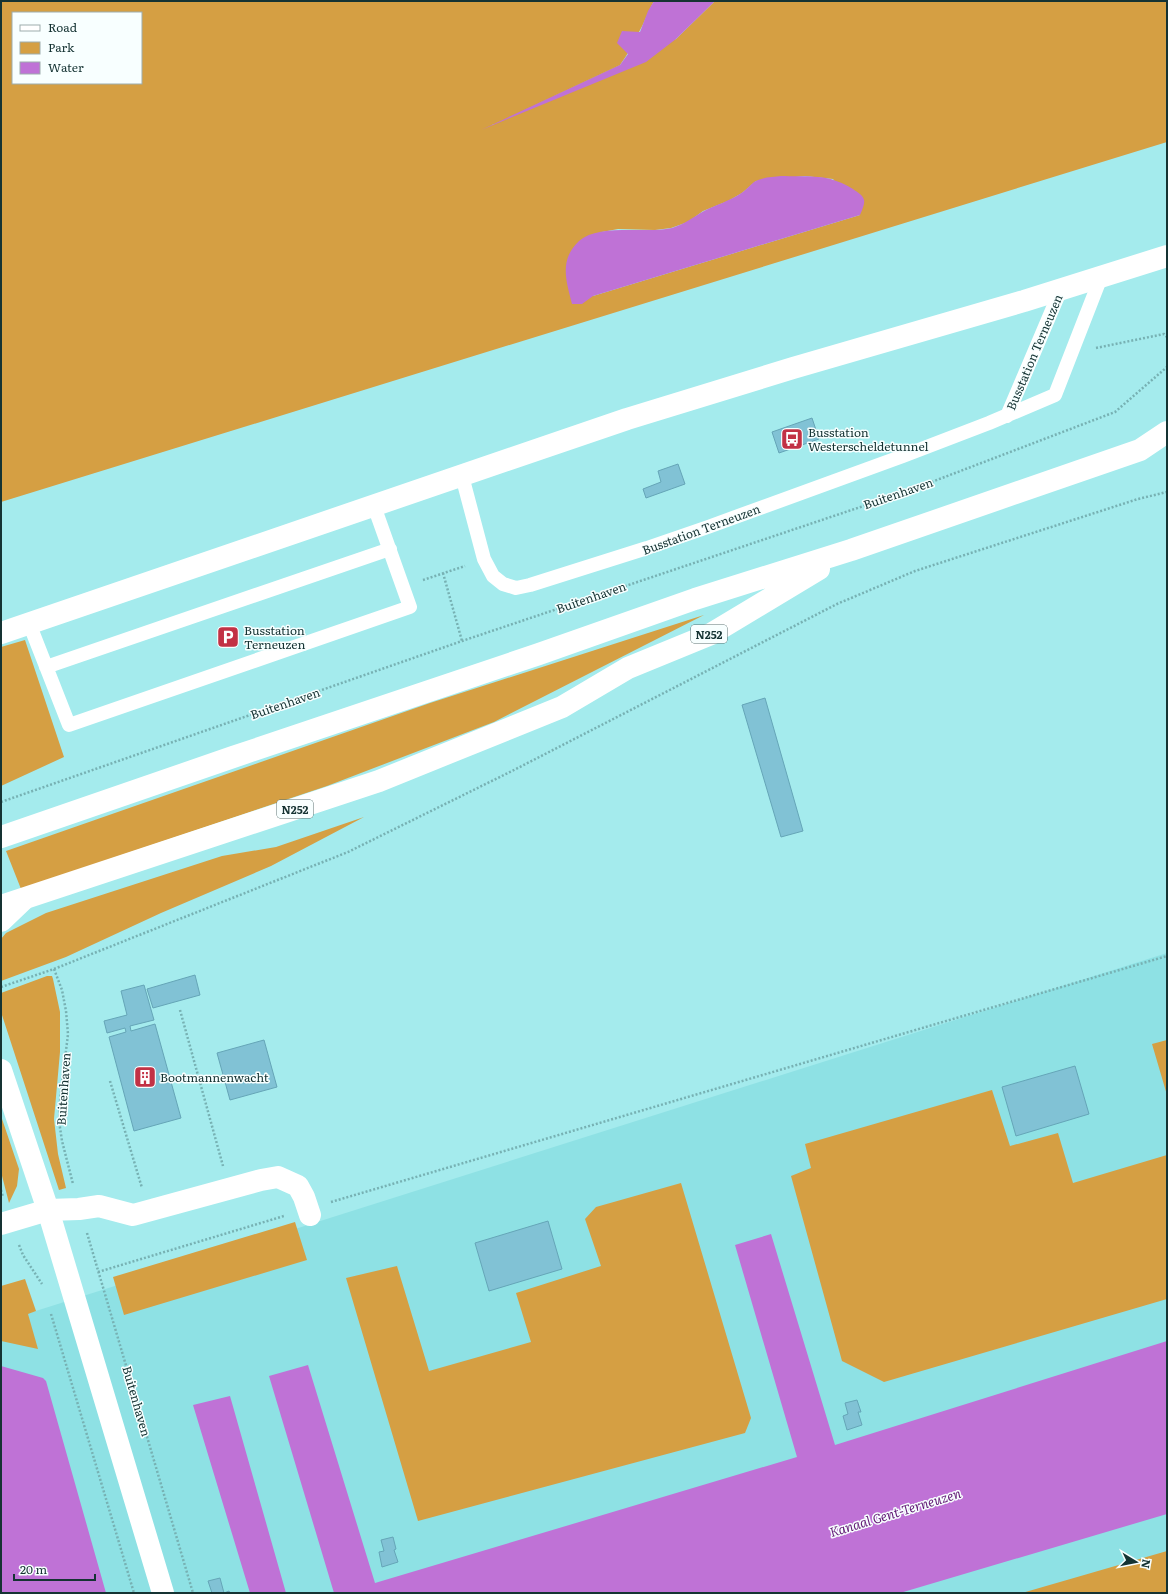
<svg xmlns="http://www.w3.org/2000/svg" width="1168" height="1594" viewBox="0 0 1168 1594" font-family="Literata,serif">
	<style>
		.built { fill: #8ee1e4 }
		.green { fill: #d59f43; fill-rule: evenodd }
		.water { fill: #bf72d6 }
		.building { fill: #81c2d5; stroke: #65a5b7 }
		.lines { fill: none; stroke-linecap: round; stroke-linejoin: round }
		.path { stroke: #77b1b3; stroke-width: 2.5; stroke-dasharray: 2 2; stroke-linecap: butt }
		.service { stroke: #fff; stroke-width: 14 }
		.minor { stroke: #fff; stroke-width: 22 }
		.secondary { stroke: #fff; stroke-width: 22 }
		.primary { stroke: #fff; stroke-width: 22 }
		.labels { text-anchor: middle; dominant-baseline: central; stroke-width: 3; stroke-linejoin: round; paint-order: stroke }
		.shield { fill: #f8ffff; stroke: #597070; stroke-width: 1 }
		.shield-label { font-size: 11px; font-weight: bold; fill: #153333 }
		.street-label { font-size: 12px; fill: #153333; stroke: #f8ffff }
		.poi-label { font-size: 12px; fill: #153333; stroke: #f8ffff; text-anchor: start }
		.water-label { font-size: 13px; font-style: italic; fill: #631b76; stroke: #f8ffff }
	</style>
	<rect width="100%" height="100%" fill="#a4ebed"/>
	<path class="built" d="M1167,953V1593H1V1322Z"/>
	<path class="green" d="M1,1H654C648,11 645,22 639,32C634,44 627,55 620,65L492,125L676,39L715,1H1167V142L1,502ZM13,13H141V83H13ZM805,176L833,179L860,215L593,296L602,232L618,229L655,230L671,228L688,222L703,211L728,201L742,193L756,181Z
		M704,615L494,722L327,786L21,889L6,851L430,703Z
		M25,640L64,757L1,786V647Z
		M364,817L271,866L161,913L66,957L1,981V939L6,933L46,913L222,856L276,847Z
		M47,976H52L53,979L60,1012V1052L54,1119L58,1154L66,1188L59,1190L1,1012V993Z
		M1167,1040V1095L1152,1044Z
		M992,1090L1010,1146L1058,1133L1073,1183L1167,1155V1299L884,1382L842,1361L791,1176L811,1168L805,1144Z
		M1,1116L19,1169L17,1186L9,1203L1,1172Z
		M681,1183L751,1418L745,1433L418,1521L346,1278L397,1266L429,1371L531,1342L516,1293L601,1266L585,1219L596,1207Z
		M295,1222L307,1260L124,1315L113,1277Z
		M25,1279L36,1311L28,1314L38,1349L1,1341V1286Z
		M1167,1551V1593H1022Z"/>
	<path class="water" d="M654,1H715L676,39L646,62L481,130L620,65L628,54L617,43L622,31L640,32L648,11Z
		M781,176C810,177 827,173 853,189C857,192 863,195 864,200C865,204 862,210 860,215L593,296L582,304H572C566,280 559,260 579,241C599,223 647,234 672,228C685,224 693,217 704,211C716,205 729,201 740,194C745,191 749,186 754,182C762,177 773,177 781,176Z
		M771,1234L835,1445L1167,1341V1514L900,1593H334L269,1376L308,1365L375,1583L797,1457L735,1245Z
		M1,1366L43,1378L46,1381L106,1593H1Z
		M230,1396L286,1593H250L193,1405Z"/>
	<path class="building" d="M812,418L819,439L779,453L772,432Z
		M678,464L685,484L646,498L643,489L661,482L658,471Z
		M765,698L803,831L781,837L742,705Z
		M195,975L200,995L153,1008L147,989Z
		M144,985L154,1020L130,1026L131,1031L155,1024L181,1118L134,1131L109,1037L126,1032L125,1028L107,1033L104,1021L127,1015L121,991Z
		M264,1040L277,1087L230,1100L217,1053Z
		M1075,1066L1089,1114L1016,1136L1002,1087Z
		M548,1221L562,1269L489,1291L475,1243Z
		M857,1400L861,1412H858L862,1425L847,1430L843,1416L848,1414L845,1403Z
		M393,1537L396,1549L394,1550L398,1562L382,1567L379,1552L384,1551L381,1540Z
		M220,1578L224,1593L229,1591L230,1593H212L208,1581Z"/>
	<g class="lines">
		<path class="path" d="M1096,348L1164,334L1167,337
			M443,573L462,641
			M423,580L465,566
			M1,802L462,641L908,491L1115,412L1167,367
			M54,969L62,990L66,1011L68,1034L60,1101L59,1121L62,1141L73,1184
			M1,987L54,969L348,852L514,770L837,604L915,571L1138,499L1167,492
			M180,1010L223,1166
			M110,1081L142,1188
			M1,1190L3,1197
			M331,1202L1167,956
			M87,1233L193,1593
			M19,1245L23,1255L42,1284
			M98,1272L284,1216
			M51,1314L134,1593"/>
		<path class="service" d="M1007,416L1061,289
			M462,476L484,559L493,576L503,584L516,588L530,585L647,548L708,527L903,456L989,423L1055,395L1101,277
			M29,623L69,725L410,607L374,506
			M46,667L390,549"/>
		<path class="minor" d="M1,633L627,419L793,368L1024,301L1167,256
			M1,1224L48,1210L79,1209L99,1206L133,1215L261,1180L278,1177L298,1186L304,1197L310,1215"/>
		<path class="secondary" d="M1,921L23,900
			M1,1070L48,1210L163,1593"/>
		<path class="primary" d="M1,837L233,757L539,654L695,599L851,550L1140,450L1167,432
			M1,906L379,781L562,707L628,668L711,634L819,569"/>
	</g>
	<defs>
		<g id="bus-square" transform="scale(1.15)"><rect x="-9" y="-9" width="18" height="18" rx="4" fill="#c23145" stroke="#f8ffff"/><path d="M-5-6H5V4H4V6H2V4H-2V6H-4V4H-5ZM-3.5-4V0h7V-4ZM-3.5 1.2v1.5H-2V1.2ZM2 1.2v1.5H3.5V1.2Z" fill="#fff"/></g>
		<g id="parking-square" transform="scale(1.15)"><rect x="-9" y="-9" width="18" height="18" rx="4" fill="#c23145" stroke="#f8ffff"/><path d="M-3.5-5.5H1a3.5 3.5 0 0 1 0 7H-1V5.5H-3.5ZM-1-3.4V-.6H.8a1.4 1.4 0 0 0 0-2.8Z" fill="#fff"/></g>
		<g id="building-square" transform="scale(1.15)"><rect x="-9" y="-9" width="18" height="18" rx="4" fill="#c23145" stroke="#f8ffff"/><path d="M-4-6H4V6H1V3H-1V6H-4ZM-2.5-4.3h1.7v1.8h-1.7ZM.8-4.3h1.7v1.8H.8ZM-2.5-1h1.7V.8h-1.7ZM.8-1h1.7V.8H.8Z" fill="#fff"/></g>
	</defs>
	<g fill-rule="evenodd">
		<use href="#bus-square" x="792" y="439"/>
		<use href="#parking-square" x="228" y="637"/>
		<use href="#building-square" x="145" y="1077"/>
	</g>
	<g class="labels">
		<g class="shield">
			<rect x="691" y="625" width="36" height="18" rx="3"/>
			<rect x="277" y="800" width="36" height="18" rx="3"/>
		</g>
		<g class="shield-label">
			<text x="709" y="634">N252</text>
			<text x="295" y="809">N252</text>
		</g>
		<g class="street-label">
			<text transform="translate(1034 352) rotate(-67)">Busstation Terneuzen</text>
			<text transform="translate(898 493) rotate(-19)">Buitenhaven</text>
			<text transform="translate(701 529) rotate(-20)">Busstation Terneuzen</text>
			<text transform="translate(591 597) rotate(-19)">Buitenhaven</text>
			<text transform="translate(285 703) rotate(-19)">Buitenhaven</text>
			<text transform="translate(63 1089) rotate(-86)">Buitenhaven</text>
			<text transform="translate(137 1401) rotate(74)">Buitenhaven</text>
		</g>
		<g class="poi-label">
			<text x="808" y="432">Busstation<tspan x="808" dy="14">Westerscheldetunnel</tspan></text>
			<text x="244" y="630">Busstation<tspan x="244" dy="14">Terneuzen</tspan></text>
			<text x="160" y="1077">Bootmannenwacht</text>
		</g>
		<g class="water-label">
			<text transform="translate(895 1512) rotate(-17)">Kanaal Gent-Terneuzen</text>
		</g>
	</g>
	<rect width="1168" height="1594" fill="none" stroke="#153333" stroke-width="4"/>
	<rect x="12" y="12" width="130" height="72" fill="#f8ffff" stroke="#9dadad"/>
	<rect x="20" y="25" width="20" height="6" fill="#ffffff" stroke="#9dadad"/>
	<text x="48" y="32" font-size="12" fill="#153333">Road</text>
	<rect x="20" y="42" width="20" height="12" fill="#d59f43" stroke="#9dadad"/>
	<text x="48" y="52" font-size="12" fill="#153333">Park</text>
	<rect x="20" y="62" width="20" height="12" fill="#bf72d6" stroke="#9dadad"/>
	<text x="48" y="72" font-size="12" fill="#153333">Water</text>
	<g transform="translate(1136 1562) rotate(100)" stroke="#f8ffff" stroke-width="3" paint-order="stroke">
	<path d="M0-3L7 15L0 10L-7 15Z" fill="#153333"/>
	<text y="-6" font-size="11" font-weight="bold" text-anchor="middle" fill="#153333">N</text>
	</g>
	<path d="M14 1574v6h81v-6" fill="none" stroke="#153333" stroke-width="2"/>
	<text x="20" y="1574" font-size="12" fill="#153333" stroke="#f8ffff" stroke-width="3" paint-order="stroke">20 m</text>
</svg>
